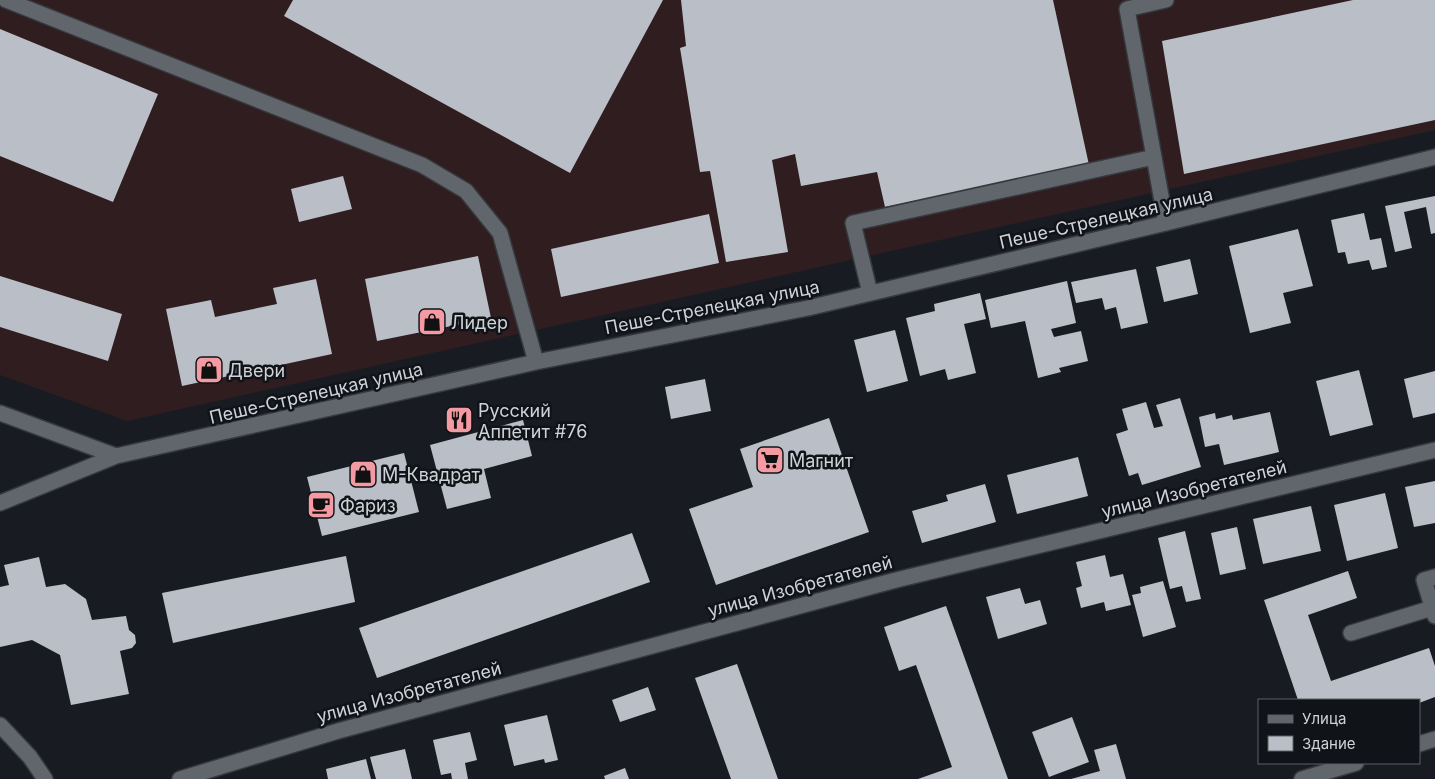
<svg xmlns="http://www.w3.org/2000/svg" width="1435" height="779" viewBox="0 0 1435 779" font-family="Inter,sans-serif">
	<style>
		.industrial { fill: #301d20 }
		.building { fill: #babfc7 }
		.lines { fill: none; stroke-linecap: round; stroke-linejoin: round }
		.minor-casing { stroke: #35383c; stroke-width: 18 }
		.minor { stroke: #61666c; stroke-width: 15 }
		.labels { text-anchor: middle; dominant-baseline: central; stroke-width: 5; stroke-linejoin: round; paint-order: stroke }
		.street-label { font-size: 18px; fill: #cfd2d6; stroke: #101318 }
		.poi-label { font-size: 18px; fill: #cfd2d6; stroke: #101318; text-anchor: start }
	</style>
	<rect width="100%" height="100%" fill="#181c22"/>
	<path class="industrial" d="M0,0H1435V130L127,421L0,375Z"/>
	<path class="building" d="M293,0H663L570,173L284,16Z
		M681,0H1053L1089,165L885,207L877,172L801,186L795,154L772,160L788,252L726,262L710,171L700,172L680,48L686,46Z
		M1353,0H1435V120L1184,174L1162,41Z
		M0,29L158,94L113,202L0,156Z
		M343,176L352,209L299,222L291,189Z
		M1435,196V233L1431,234L1426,207L1404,212L1412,248L1395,252L1385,206Z
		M1364,213L1370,240L1381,238L1387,267L1372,270L1369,260L1348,264L1345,252L1338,253L1331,220Z
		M709,214L719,263L561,297L551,249Z
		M1298,229L1313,286L1283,293L1291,323L1250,333L1229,246Z
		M478,256L491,318L377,341L365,279Z
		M1190,259L1198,294L1164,302L1156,267Z
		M1136,269L1148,323L1121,329L1116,307L1105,310L1102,298L1076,303L1071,282Z
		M0,276L122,314L108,361L0,327Z
		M316,279L332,354L182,386L166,309L211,300L215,317L277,304L273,288Z
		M1067,281L1076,323L1051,329L1054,337L1081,331L1088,361L1059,368L1061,372L1038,378L1025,321L991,328L985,300Z
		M980,293L986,319L964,324L976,373L948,380L945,369L920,376L906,318L935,311L934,304Z
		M895,330L908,381L867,392L854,340Z
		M1359,370L1373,425L1330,436L1316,381Z
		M1435,371V413L1413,418L1404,379Z
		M705,379L711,411L671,419L665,387Z
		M1180,398L1201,467L1142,485L1138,473L1129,476L1116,434L1128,430L1122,409L1146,402L1154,428L1163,426L1156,405Z
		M1270,412L1279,452L1224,465L1219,444L1205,447L1199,417L1215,413L1216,419L1232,415L1233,420Z
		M463,414L466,423L453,427L450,418Z
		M829,418L869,532L716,585L689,509L753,487L740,449Z
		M523,420L532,456L484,469L491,498L447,509L430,445Z
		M404,453L419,512L322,536L307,477Z
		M1078,457L1088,496L1017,514L1007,475Z
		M1435,481V523L1414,527L1405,487Z
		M985,484L996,522L922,543L912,511L948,501L946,495Z
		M1385,493L1398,548L1347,561L1334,505Z
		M1311,506L1321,551L1263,564L1253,519Z
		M1237,527L1246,569L1220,575L1211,533Z
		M1185,531L1201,599L1186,602L1182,586L1170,589L1158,538Z
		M632,533L650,582L377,678L359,628Z
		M1105,555L1110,577L1123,574L1131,605L1106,611L1104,602L1081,608L1076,588L1082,586L1076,562Z
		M346,556L355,602L173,643L162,593Z
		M39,557L46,587L65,584L86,599L92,620L126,616L129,630L135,635L136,643L132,648L120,651L129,694L71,705L60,655L32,640L0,647V587L9,585L4,565Z
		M1348,571L1357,598L1308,615L1331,681L1429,648L1435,666V697L1419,703V700H1298L1264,600Z
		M1163,581L1176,627L1143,637L1132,595L1141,593L1140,587Z
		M1020,588L1025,604L1040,600L1047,624L998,639L986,597Z
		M946,606L1008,779H918L952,767L916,665L899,671L884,627Z
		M737,664L778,779H731L695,678Z
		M648,687L656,710L620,722L612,700Z
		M547,715L558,760L545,763L544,759L514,766L504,725Z
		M1072,717L1089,762L1049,777L1032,732Z
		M470,732L477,760L465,763L468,779H452L451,773L441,775L433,740Z
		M1116,744L1126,779H1071L1100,771L1094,750Z
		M405,749L412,779H376L370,757Z
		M366,759L371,779H328L326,769Z
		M625,768L629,779H605L604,776Z"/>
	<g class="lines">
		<g class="minor-casing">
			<path id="minor" d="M6,0L422,165L466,191L500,233L536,362
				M1166,0L1127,9L1166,223
				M870,293L853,223L1154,157
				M0,413L116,456
				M0,503L116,456L536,362L808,308L1166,223L1435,157
				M1435,577L1424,580L1435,616
				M1351,633L1432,608
				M0,725L30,757L45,779
				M1419,744L1435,739
				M180,779L338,731L896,580L1435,450
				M1302,779L1356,763"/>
		</g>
		<use href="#minor" class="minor"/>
	</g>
	<defs>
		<g id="shop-square" transform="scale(1.4375)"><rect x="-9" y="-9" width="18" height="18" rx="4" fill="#f49aa2" stroke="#101318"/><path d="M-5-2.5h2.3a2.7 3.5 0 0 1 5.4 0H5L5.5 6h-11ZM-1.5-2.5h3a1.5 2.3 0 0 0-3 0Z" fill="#111"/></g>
		<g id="restaurant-square" transform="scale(1.4375)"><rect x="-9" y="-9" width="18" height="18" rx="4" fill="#f49aa2" stroke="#101318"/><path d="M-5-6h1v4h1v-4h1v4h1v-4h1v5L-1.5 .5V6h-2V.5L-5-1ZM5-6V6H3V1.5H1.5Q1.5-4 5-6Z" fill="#111"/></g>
		<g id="supermarket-square" transform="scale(1.4375)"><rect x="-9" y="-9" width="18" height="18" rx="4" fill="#f49aa2" stroke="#101318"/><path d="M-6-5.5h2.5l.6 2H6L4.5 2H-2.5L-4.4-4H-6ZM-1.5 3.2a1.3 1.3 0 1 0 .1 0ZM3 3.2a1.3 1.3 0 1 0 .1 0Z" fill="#111"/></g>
		<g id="cafe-square" transform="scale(1.4375)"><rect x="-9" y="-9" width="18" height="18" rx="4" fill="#f49aa2" stroke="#101318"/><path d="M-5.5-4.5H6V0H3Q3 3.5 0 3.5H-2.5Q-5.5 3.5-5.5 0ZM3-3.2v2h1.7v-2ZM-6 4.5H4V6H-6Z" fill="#111"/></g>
	</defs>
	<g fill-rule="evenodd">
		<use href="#shop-square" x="432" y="322"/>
		<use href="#shop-square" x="209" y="370"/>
		<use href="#restaurant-square" x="459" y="420"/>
		<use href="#supermarket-square" x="770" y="460"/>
		<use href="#shop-square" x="363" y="474"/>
		<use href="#cafe-square" x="321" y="505"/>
	</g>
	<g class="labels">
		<g class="street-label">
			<text transform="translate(1106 218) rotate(-13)">Пеше-Стрелецкая улица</text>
			<text transform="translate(712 307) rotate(-11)">Пеше-Стрелецкая улица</text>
			<text transform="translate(316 393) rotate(-13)">Пеше-Стрелецкая улица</text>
			<text transform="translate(1194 489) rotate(-14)">улица Изобретателей</text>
			<text transform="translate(800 586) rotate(-15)">улица Изобретателей</text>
			<text transform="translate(409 692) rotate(-15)">улица Изобретателей</text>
		</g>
		<g class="poi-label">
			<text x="451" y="322">Лидер</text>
			<text x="228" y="370">Двери</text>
			<text x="478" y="410">Русский<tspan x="478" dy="21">Аппетит #76</tspan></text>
			<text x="789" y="460">Магнит</text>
			<text x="382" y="474">М-Квадрат</text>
			<text x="340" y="505">Фариз</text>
		</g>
	</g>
	<rect x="1258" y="699" width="162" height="65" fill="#101318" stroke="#5c5f64"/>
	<rect x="1268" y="715" width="25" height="8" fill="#61666c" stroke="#5c5f64"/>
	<text x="1302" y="724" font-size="15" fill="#cfd2d6">Улица</text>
	<rect x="1268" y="736" width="25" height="15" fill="#babfc7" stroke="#5c5f64"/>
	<text x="1302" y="749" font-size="15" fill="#cfd2d6">Здание</text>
</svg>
